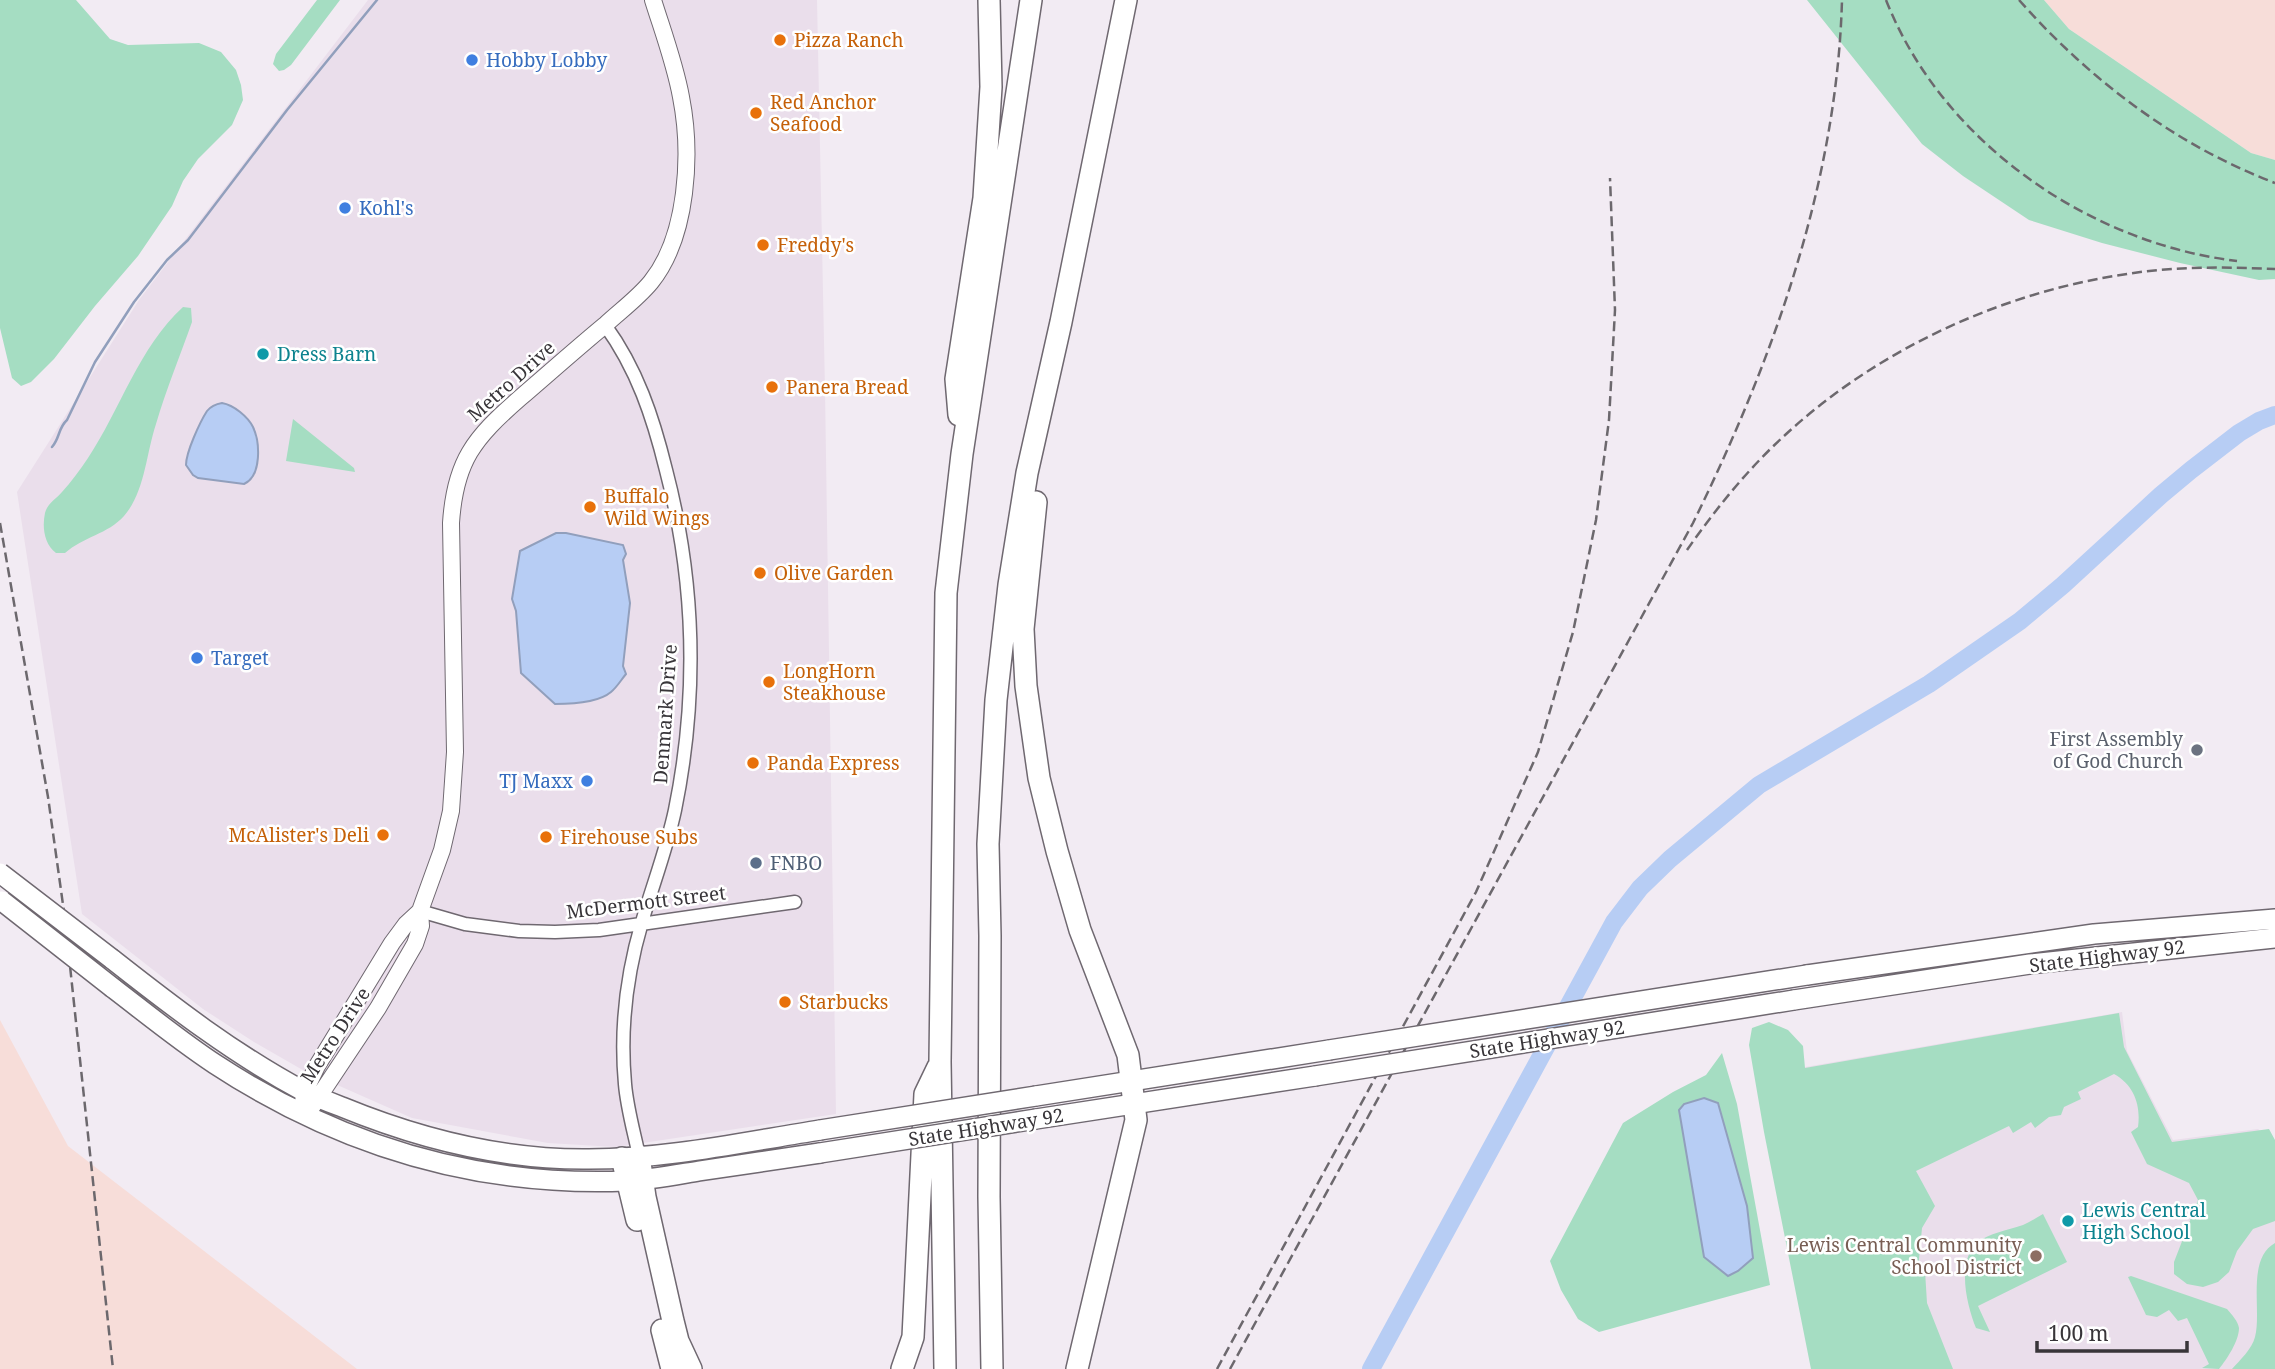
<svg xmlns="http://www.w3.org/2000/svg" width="2275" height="1369" viewBox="0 0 2275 1369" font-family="'Noto Serif',serif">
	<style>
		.built { fill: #eadeeb }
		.industrial { fill: #f7ddd9 }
		.green { fill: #a5ddc2 }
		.water { fill: #b7cdf4; stroke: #919fbc; stroke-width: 2 }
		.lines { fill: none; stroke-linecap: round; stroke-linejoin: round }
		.stream { stroke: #919fbc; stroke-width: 2.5 }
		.river { stroke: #b7cdf4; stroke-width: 18 }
		.minor-casing { stroke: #6f6870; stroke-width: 15 }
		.tertiary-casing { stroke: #6f6870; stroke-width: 18 }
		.primary-casing { stroke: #6f6870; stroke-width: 22 }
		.motorway-casing { stroke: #6f6870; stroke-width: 24 }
		.minor { stroke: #fff; stroke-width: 12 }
		.tertiary { stroke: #fff; stroke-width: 16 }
		.primary { stroke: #fff; stroke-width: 19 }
		.motorway { stroke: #fff; stroke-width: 21 }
		.rail { stroke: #6c686d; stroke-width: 2.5; stroke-dasharray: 10 5; stroke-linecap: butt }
		.primary-bridge-casing { stroke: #6f6870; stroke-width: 22; stroke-linecap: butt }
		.primary-bridge { stroke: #fff; stroke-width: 19 }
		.food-dot { fill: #e8710a; stroke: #fff; stroke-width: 2.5 }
		.shop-dot { fill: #3f7fe0; stroke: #fff; stroke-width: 2.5 }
		.culture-dot { fill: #0f9aa8; stroke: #fff; stroke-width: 2.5 }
		.worship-dot { fill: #6b7280; stroke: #fff; stroke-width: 2.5 }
		.service-dot { fill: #5c6f8a; stroke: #fff; stroke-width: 2.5 }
		.education-dot { fill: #8d6e63; stroke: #fff; stroke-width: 2.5 }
		.labels { text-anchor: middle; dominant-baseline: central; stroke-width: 5; stroke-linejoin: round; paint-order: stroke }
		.food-label { font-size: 19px; fill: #c56008; stroke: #fff; text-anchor: start }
		.shop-label { font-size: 19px; fill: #366cbe; stroke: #fff; text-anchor: start }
		.culture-label { font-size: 19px; fill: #0d838f; stroke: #fff; text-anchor: start }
		.street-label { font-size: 19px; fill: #383539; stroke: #fff }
		.worship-label { font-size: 19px; fill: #5b616d; stroke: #fff; text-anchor: end }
		.service-label { font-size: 19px; fill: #4e5e75; stroke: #fff; text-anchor: start }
		.education-label { font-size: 19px; fill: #785e54; stroke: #fff; text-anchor: end }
	</style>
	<rect width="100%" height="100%" fill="#f2ebf3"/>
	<path class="built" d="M368,0H817L825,390L836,1114L616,1147L548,1143L412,1118L301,1069L254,1042L203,1009L82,914L17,492L139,300Z
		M2122,1012L2127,1051L2173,1140L2258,1129L2275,1143V1369H1820L1760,1075Z"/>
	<path class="industrial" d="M2044,0H2275V160L2251,153L2069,29Z
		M0,1020L68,1146L357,1369H0Z"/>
	<path class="green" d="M0,0H76L110,39L128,45L199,43L221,52L236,70L241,85L243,100L232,125L198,159L183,181L172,206L138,256L95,306L54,359L31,382L21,386L12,378L0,328Z
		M317,0H340L291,65L284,70L279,71L273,64L276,54Z
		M1807,0H2044L2069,29L2251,153L2275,160V279L2259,280L2180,263L2102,243L2029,220L1963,176L1922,144Z
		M183,307L191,308L192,322C180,356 166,390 156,424C146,454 145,492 124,516C108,534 83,537 65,553H56C44,544 42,527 45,513C47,504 56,499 62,492C71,482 80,470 88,458C120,410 139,347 183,307Z
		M293,419L354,468L355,472L286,461Z
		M2119,1013L2124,1047L2172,1142L2269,1129L2275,1140V1221L2253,1229L2237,1251L2229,1272L2218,1282L2203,1287L2187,1284L2174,1274V1262L2198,1200L2189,1183L2147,1164L2131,1132L2138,1127C2141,1105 2134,1085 2114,1074L2078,1092L2081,1099L2064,1107L2061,1115L2049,1117L2035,1128L2031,1122L2013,1133L2009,1126L1916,1171L1935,1206L1922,1228L1918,1270L1925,1271L1927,1303L1953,1369H1811L1764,1132L1749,1045L1752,1028L1769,1022L1788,1030L1803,1046L1805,1068Z
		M1722,1053L1737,1104L1770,1285L1599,1332L1578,1319L1561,1290L1550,1261L1623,1123L1673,1092L1706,1075Z
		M2043,1214L2067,1262L1978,1306L1990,1332L1976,1328C1967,1306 1956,1262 1977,1243C1988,1233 2009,1230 2023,1225C2030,1222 2036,1218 2043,1214Z
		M2275,1243V1369H2232C2240,1360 2252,1349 2255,1337C2262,1311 2246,1259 2275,1243Z
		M2131,1276L2227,1309C2232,1315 2238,1321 2239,1328C2239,1341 2227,1359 2219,1369L2202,1368L2209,1364L2187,1318L2178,1321L2169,1310L2157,1317L2146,1315L2128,1277Z"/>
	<path class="water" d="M222,403C234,405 248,417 253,427C260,442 262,476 244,484L198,478L193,475L186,465C186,452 200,422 207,411C211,406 216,404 222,403Z
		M556,533H566L623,545L626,554L623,560L630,603L623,666L626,674C621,680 617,687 611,692C598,703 571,704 555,704L521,673L516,611L512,599L520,551Z
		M1704,1098L1718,1103L1747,1206L1753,1258L1738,1271L1728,1276L1704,1257L1679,1110L1684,1104Z"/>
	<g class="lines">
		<path class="stream" d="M52,447C60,438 58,428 67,420L95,362L134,302L167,260L188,240L287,110L377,0"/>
		<path class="river" d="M1371,1369L1614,922L1640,888L1670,859L1759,785L1929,684L2020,621L2063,585L2161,495L2191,470L2239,433L2259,421L2275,415"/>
		<g class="minor-casing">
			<path id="minor" d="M605,325C637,369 653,417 666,470C695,581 698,697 675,810C667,848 653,884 642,922C627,973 620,1030 625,1084C627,1108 634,1132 639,1156
				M420,911L465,924L519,931L555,932L599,930L795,902"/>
		</g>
		<g class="tertiary-casing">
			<path id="tertiary" d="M312,1107L378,1008L415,944L421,926L420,911
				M301,1113L305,1091L317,1066L392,943L406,924L420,911L442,850L451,811L455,752L451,523C455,461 474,438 520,398C548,374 576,349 605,325C620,311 638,298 651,282C688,236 692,153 681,97C675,64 663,32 653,0"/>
		</g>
		<g class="primary-casing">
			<path id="primary" d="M112,959C173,1007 234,1054 303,1091C316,1097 329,1102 342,1107C420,1139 505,1160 589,1159C666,1159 744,1142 820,1130
				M1807,975L2094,934L2275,919
				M113,988C147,1014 180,1041 215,1064C340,1146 477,1187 626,1181C650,1180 675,1175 699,1171C739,1165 780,1159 820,1153
				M1794,1000L2030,964L2275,938
				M1036,1096L1329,1050
				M1036,1119L1315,1076"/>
		</g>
		<g class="motorway-casing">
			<path id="motorway" d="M959,415L956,379L984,198L991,87L989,0
				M1036,502L1023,629L1026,686L1039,778L1057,851L1080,930L1128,1055L1136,1120L1077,1369
				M639,1156L645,1197L673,1321L678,1341L691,1369
				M622,1158L637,1220
				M662,1330L672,1369
				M902,1369L913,1337L925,1094L938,1067
				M945,1369L940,1062L946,593L962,454L1031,0
				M992,1369L989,1197L990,936L988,844L996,700L1009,585L1027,473L1061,322L1126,0"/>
		</g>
		<use href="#minor" class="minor"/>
		<use href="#tertiary" class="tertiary"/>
		<use href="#primary" class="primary"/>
		<use href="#motorway" class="motorway"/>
		<path class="rail" d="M1886,0C1942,142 2088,243 2237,261
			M2019,0C2089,79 2175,145 2275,183
			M0,523L48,797L65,919L113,1369
			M1687,550C1715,510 1747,470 1783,437C1876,350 2002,292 2127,274C2176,266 2226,267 2275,269
			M1217,1369L1476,892L1538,752L1573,632L1596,520L1609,420L1615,310L1610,178
			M1230,1369L1693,523C1773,360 1837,183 1842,0"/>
		<g class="primary-bridge-casing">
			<path id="primary-bridge" d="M0,873L112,959
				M2,901L113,988
				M1329,1050L1807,975
				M1315,1076L1794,1000
				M820,1130L1036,1096
				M820,1153L1036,1119"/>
		</g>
		<use href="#primary-bridge" class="primary-bridge"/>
	</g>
	<g class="food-dot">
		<circle cx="780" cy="40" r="7"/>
		<circle cx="756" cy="113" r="7"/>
		<circle cx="763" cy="245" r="7"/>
		<circle cx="772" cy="387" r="7"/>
		<circle cx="590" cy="507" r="7"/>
		<circle cx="760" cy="573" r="7"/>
		<circle cx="769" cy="682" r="7"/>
		<circle cx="753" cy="763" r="7"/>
		<circle cx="383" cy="835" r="7"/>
		<circle cx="546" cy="837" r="7"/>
		<circle cx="785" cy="1002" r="7"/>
	</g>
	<g class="shop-dot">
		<circle cx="472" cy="60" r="7"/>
		<circle cx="345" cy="208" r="7"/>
		<circle cx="197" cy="658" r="7"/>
		<circle cx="587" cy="781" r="7"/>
	</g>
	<g class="culture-dot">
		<circle cx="263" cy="354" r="7"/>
		<circle cx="2068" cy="1221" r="7"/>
	</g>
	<circle class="worship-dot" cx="2197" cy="750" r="7"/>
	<circle class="service-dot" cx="756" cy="863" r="7"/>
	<circle class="education-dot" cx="2036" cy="1256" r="7"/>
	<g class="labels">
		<g class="food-label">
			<text x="794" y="40">Pizza Ranch</text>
			<text x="770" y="102">Red Anchor<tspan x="770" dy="22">Seafood</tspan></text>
			<text x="777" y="245">Freddy's</text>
			<text x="786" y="387">Panera Bread</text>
			<text x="604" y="496">Buffalo<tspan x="604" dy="22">Wild Wings</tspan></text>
			<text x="774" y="573">Olive Garden</text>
			<text x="783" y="671">LongHorn<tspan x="783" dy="22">Steakhouse</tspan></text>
			<text x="767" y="763">Panda Express</text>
			<text x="369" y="835" text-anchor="end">McAlister's Deli</text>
			<text x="560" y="837">Firehouse Subs</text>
			<text x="799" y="1002">Starbucks</text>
		</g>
		<g class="shop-label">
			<text x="486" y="60">Hobby Lobby</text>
			<text x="359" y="208">Kohl's</text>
			<text x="211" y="658">Target</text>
			<text x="573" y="781" text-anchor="end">TJ Maxx</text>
		</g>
		<g class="culture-label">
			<text x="277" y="354">Dress Barn</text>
			<text x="2082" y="1210">Lewis Central<tspan x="2082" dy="22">High School</tspan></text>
		</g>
		<g class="street-label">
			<text transform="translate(511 381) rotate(-42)">Metro Drive</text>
			<text transform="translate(665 714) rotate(-86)">Denmark Drive</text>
			<text transform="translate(646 902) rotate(-7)">McDermott Street</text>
			<text transform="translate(2107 956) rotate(-7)">State Highway 92</text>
			<text transform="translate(335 1035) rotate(-57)">Metro Drive</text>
			<text transform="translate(1547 1039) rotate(-9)">State Highway 92</text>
			<text transform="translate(986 1127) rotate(-9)">State Highway 92</text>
		</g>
		<g class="worship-label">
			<text x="2183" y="739">First Assembly<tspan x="2183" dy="22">of God Church</tspan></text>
		</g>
		<g class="service-label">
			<text x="770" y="863">FNBO</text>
		</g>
		<g class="education-label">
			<text x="2022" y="1245">Lewis Central Community<tspan x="2022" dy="22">School District</tspan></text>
		</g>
	</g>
	<path d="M2037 1341v10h150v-10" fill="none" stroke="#383539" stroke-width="3.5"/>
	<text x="2048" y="1341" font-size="21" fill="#383539" stroke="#ffffff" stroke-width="5" paint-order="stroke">100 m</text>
</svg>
